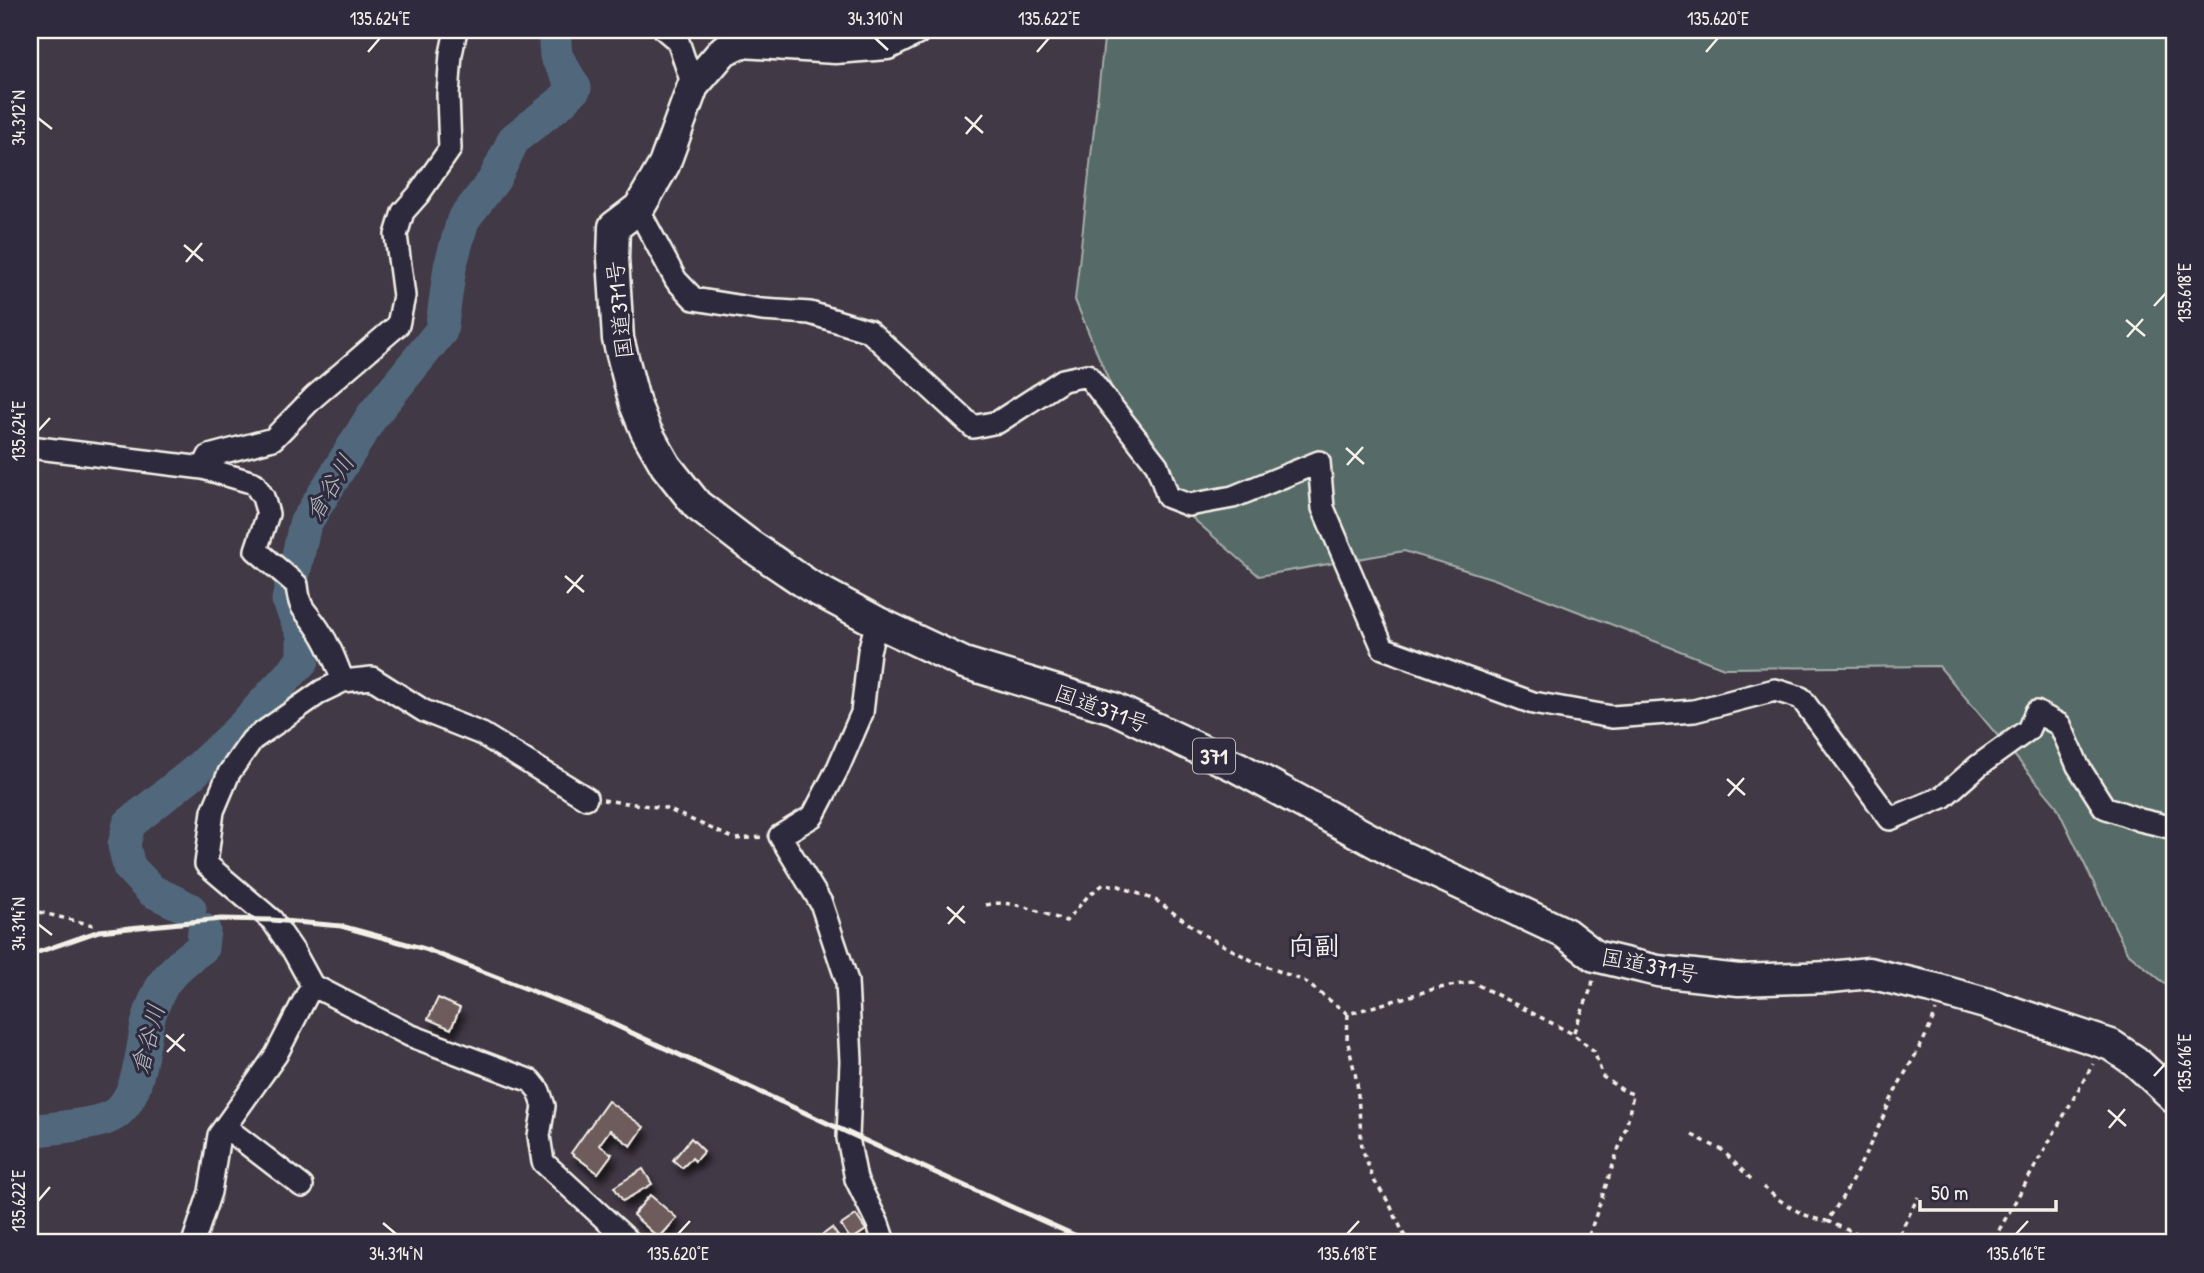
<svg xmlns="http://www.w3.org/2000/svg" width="2204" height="1273" viewBox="0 0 2204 1273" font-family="'Patrick Hand','Klee One',sans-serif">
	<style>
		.green { fill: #566b67; stroke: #a5aea8; stroke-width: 2 }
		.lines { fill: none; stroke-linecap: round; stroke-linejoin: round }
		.river { stroke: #51687c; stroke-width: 33 }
		.building { fill: #6e5c5b; stroke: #f4f1e8; stroke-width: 2; filter: url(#shadow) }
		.minor-casing { stroke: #f4f1e8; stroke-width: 26 }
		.highway-casing { stroke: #f4f1e8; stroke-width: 35 }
		.path { stroke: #f4f1e8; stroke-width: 3.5; stroke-dasharray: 5 5; stroke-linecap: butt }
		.minor { stroke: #2f2a3d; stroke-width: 21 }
		.highway { stroke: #2f2a3d; stroke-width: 30 }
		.rail { stroke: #f4f1e8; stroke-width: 5 }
		.ticks { fill: none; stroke: #f4f1e8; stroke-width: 2.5 }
		.labels { text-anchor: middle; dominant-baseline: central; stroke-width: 6; stroke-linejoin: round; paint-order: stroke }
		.shield { fill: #2f2a3d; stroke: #b9b5b5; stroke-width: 2 }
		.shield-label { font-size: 21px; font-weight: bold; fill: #f4f1e8 }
		.street-label { font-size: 23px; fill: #f4f1e8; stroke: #2f2a3d }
		.water-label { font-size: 24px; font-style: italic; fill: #b3babd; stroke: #2f2a3d }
		.quarter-label { font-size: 26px; font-weight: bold; fill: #f4f1e8; stroke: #2f2a3d }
		.neatline { fill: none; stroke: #f4f1e8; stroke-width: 2.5 }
		.ticks-label { font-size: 18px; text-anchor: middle; fill: #f4f1e8 }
	</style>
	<defs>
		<filter id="shadow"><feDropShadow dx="4.5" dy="8" stdDeviation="3.5" flood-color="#0009"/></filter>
	</defs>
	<rect width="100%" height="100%" fill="#423946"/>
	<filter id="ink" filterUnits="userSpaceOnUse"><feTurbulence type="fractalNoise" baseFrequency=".0143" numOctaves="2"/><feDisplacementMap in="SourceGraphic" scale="14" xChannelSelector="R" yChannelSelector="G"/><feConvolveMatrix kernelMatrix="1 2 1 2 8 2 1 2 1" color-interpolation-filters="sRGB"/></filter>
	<g filter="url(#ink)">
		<path class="green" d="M1105,30H2174V991L2127,952L2056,805L1939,666L1724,668L1494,579L1404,551L1259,576L1151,482L1075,300Z"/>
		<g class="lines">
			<path class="river" d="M190,909L152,891L129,867L124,845L129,824L193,773L241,728L303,660V634L288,600L305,524L372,416L441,331L450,267L463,220L494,180L514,139L560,103L575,88L556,56L554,30
				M30,1131C51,1128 86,1126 105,1119C139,1108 141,1054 147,1025C150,1012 158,991 166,980C176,967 189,957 202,948L204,930"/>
		</g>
		<path class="building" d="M438,998L460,1008L451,1029L428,1019Z
			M608,1101L644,1127L631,1146L610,1130L599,1145L612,1154L598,1173L571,1153Z
			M691,1138L704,1151L695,1161L692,1158L682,1168L673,1160Z
			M643,1169L652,1184L623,1201L614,1187Z
			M650,1195L677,1218L659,1238L633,1215Z
			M856,1215L866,1230L851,1240L841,1225Z
			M832,1228L843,1243H826L821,1236Z"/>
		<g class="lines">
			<g class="minor-casing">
				<path id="minor" d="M665,30L678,41L693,86
					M639,208L641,215L676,280L694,299L762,310L810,313L869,331L973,427L998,422L1063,380L1087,375L1157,465L1168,497L1189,505L1233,497L1319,462L1323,508L1383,648L1533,703L1612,717L1694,711L1775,690L1801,698L1890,819L1943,797L1978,766L2028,730L2036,712L2060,725L2078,766L2104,807L2140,820L2174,828
					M30,447L203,468L254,483L263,497L268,514L256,550L297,585C300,613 305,608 319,630C330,646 336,663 343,681
					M203,468L209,456L273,439L314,397L398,325L404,296L396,235L403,212L418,195L450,149L448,95L451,54L456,30
					M877,622L869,651L862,713L838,768L813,816L780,836L821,903L847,981L851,1061L848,1138L856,1179L878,1224L883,1239L880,1243
					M586,798L482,734L424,711L372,678L343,681L322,691L252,740L229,773L213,811L206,864L272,920L294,952L312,985L409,1035L531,1081L539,1091L544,1106L539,1136L543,1162L631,1243
					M225,1127L302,1186
					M193,1243L210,1192L219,1135L276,1055L312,985"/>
			</g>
			<g class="highway-casing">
				<path id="highway" d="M915,30L887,44L835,48L742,42L724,50L693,86L664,165L639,208L614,227L613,258L618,339L635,404L646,431L666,466L697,505L748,544L810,586L877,622L964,663L1113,708L1237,767L1401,856L1565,933L1595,956L1658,971L1739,980L1831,977L1869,973L1932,988L1985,1003L2111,1045L2135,1061L2174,1097"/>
			</g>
			<path class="path" d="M603,800L665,808L735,839L764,837
				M986,905C1012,898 1041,913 1066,921L1088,896L1104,884L1119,886L1157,901L1206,936L1253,961L1304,981L1348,1014L1434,989L1472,982L1573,1034
				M30,910L93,925
				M1348,1014L1347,1039L1357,1082L1362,1148L1373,1179L1389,1203L1408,1243
				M1692,1135L1722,1150L1751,1179
				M1763,1187C1781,1202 1803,1218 1827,1221
				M1994,1239L2093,1064
				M307,1243L309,1241L312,1243
				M1591,1243L1587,1241L1627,1124L1633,1094L1624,1091L1603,1077L1594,1051L1573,1034L1592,986L1593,978
				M1853,1243L1859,1236
				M1877,1243L1827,1221C1853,1184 1871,1143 1890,1102C1904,1071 1925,1044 1936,1011
				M1895,1243L1918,1197
				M1991,1243L1994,1239L1999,1243"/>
			<use href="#minor" class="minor"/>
			<use href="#highway" class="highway"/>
			<path class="rail" d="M30,955L99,931L221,919L272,920L341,926L425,949L591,1014L894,1154L1092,1243"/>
		</g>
	</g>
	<path class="ticks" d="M875,38L888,50M368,52L380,38M1037,52L1049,38M1706,52L1718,38M965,117L983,133M38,118L52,129M966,134L982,115M184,245L203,261M186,262L202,243M2154,306L2166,293M2126,320L2145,336M2127,337L2143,319M38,431L50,418M1346,448L1364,464M1347,465L1363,447M565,576L584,592M567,593L583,575M1727,779L1745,795M1728,796L1744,778M947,907L965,923M38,924L52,935M948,924L964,906M166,1035L185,1051M167,1052L184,1034M2154,1076L2166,1063M2108,1110L2126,1126M2109,1128L2125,1109M38,1201L50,1187M383,1223L396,1234M678,1234L690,1221M1347,1234L1359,1221M2016,1234L2028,1221"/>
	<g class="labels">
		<rect class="shield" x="1193" y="738.5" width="42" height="35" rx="5"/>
		<g class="shield-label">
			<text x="1214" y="756">371</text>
		</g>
		<g class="street-label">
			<text transform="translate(619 310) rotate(-96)">国道371号</text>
			<text transform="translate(1102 708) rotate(20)">国道371号</text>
			<text transform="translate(1650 965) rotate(11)">国道371号</text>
		</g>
		<g class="water-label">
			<text transform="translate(329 487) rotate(-59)">倉谷川</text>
			<text transform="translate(147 1039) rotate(-75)">倉谷川</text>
		</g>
		<g class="quarter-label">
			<text x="1314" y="945">向副</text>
		</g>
	</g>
	<rect width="2204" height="1273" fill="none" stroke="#2f2a3d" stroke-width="77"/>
	<path d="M1920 1200v10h136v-10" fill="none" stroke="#f4f1e8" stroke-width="3.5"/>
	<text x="1931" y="1200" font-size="21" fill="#f4f1e8" stroke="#2f2a3d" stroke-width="5" paint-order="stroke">50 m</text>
	<rect x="38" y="38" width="2128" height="1196" class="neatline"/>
	<g class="ticks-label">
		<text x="380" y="25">135.624°E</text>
		<text x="875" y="25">34.310°N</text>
		<text x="1049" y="25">135.622°E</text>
		<text x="1718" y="25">135.620°E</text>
		<text transform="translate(19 118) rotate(-90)" y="6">34.312°N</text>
		<text transform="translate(2185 293) rotate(-90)" y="6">135.618°E</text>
		<text transform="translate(19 431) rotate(-90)" y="6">135.624°E</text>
		<text transform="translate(19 924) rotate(-90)" y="6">34.314°N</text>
		<text transform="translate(2185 1063) rotate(-90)" y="6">135.616°E</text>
		<text transform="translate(19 1201) rotate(-90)" y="6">135.622°E</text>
		<text x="396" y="1260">34.314°N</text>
		<text x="678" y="1260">135.620°E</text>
		<text x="1347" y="1260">135.618°E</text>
		<text x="2016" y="1260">135.616°E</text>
	</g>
</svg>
